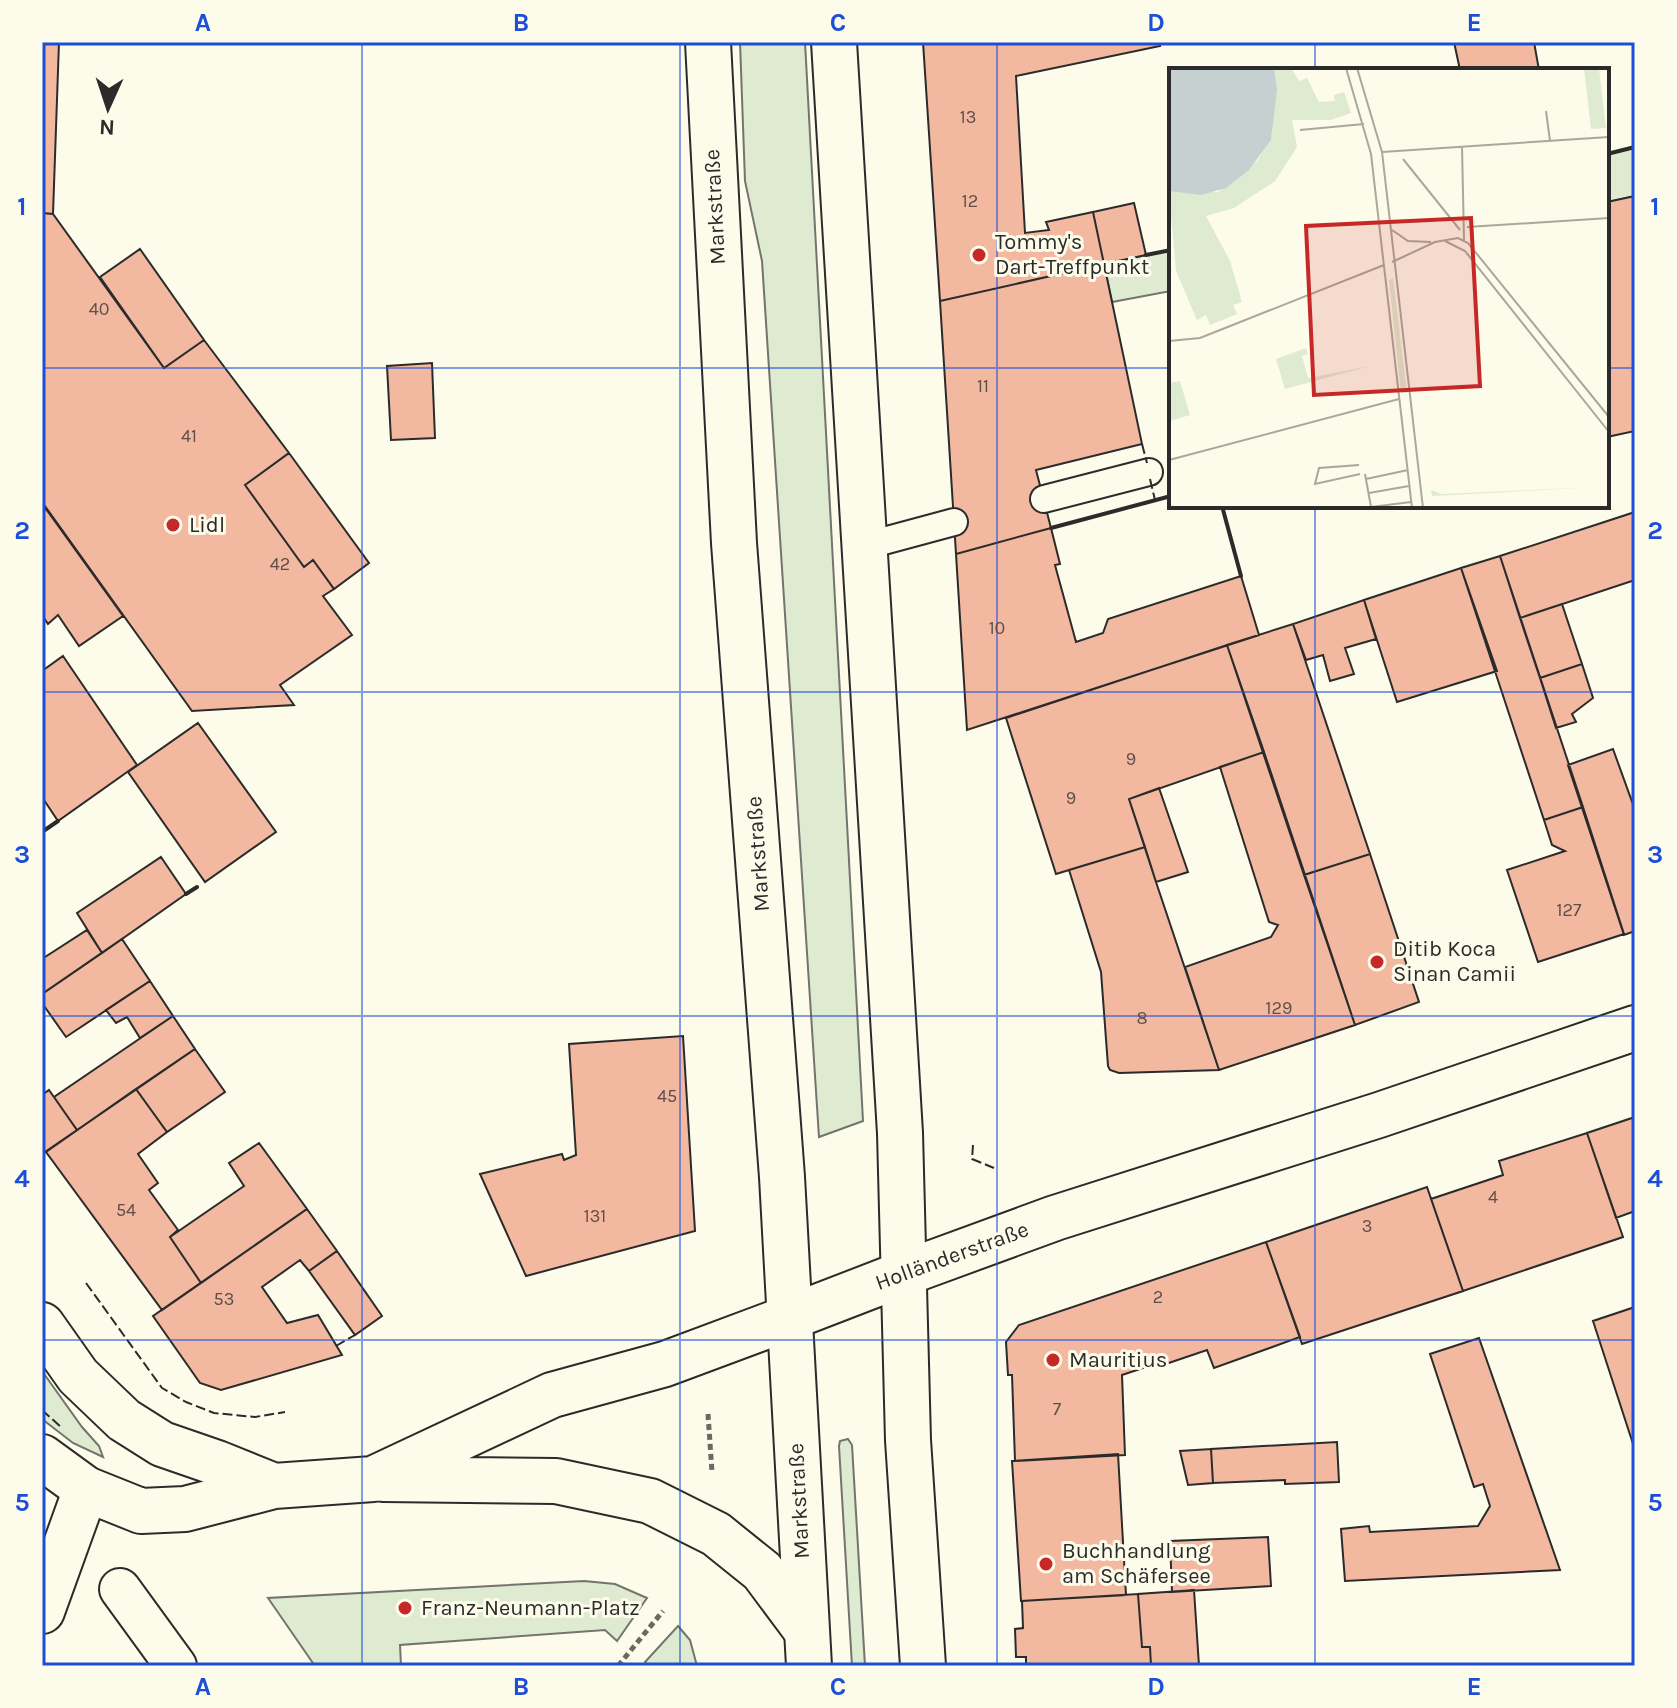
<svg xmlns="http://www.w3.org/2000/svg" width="1677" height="1708" viewBox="0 0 1677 1708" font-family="Karla,sans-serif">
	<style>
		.green { fill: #deebd1; stroke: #74746e; stroke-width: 2 }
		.building { fill: #f2b8a0; stroke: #2b2b2b; stroke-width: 2 }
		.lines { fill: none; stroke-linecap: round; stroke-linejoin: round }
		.service-casing { stroke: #2b2b2b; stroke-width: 30 }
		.pedestrian-casing { stroke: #2b2b2b; stroke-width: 44 }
		.minor-casing { stroke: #2b2b2b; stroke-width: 48 }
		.tertiary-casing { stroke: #2b2b2b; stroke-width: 48 }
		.secondary-casing { stroke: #2b2b2b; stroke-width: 48 }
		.primary-casing { stroke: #2b2b2b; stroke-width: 48 }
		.path { stroke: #6a6964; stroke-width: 5; stroke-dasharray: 6 4; stroke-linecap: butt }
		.service { stroke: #fdfbea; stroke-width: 26 }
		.pedestrian { stroke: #fdfbea; stroke-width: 40 }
		.minor { stroke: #fdfbea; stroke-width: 44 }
		.tertiary { stroke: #fdfbea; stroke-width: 44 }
		.secondary { stroke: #fdfbea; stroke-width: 44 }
		.primary { stroke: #fdfbea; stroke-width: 44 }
		.fence { stroke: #2b2b2b; stroke-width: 2; stroke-dasharray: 10 4; stroke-linecap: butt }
		.wall { stroke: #2b2b2b; stroke-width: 4 }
		.grid { fill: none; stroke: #1d4ed8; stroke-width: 2; stroke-opacity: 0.55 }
		.poi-dot { fill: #c62828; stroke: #fdfbea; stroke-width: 3 }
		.labels { text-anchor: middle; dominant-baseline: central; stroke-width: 6; stroke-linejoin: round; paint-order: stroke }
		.number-label { font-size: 18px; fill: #5d4e48 }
		.street-label { font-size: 22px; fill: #2b2b2b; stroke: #fdfbea }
		.poi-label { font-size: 22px; fill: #2b2b2b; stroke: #fdfbea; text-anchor: start }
		.inset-road { fill: none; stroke: #a9a89e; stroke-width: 2 }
		.view { fill: #c62828; fill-opacity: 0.15; stroke: #c62828; stroke-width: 4 }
		.inset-edge { fill: none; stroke: #2b2b2b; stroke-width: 4 }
		.neatline { fill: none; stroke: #1d4ed8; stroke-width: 3 }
		.grid-label { font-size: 26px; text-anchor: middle; font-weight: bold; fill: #1d4ed8 }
	</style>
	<rect width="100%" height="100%" fill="#fdfbea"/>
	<path class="green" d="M740,42H805L863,1121L819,1137L762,261L745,181Z
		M1635,147V196L1607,202V154Z
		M1171,250V291L1112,302L1104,264Z
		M42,1371L82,1427L99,1446L103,1457L73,1443L42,1419Z
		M848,1439L852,1445L865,1666H852L839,1446L840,1441Z
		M584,1581L615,1584L647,1598L617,1641L605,1630L400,1645L401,1666H315L268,1598Z
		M678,1626L690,1640L697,1666H649L645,1662Z"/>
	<path class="building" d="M42,42H59L53,214L42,213Z
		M923,42H1159L1160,46L1016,76L1025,233L1049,230L1046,222L1093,212L1104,264L940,301Z
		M1454,42H1534L1539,70H1460Z
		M1635,196V431L1607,437V202Z
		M1134,203L1146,255L1104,264L1093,212Z
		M42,213L53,214L164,368L204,340L289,453L245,485L304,567L313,560L334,589L323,596L352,635L280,685L294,705L192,711L42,502Z
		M140,249L204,340L164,368L100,277Z
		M1104,264L1142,444L1036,470L1051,528L956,554L940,301Z
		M432,363L435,438L391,440L387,366Z
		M289,453L369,563L334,589L313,560L304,567L245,485Z
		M46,509L123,616L79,646L58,615L48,624L42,615V511Z
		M1635,512V580L1520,618L1500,556Z
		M1051,528L1060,564L1055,565L1076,642L1103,633L1108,619L1241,576L1259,635L967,730L956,554Z
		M1500,556L1583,807L1544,820L1461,568Z
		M1461,568L1497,671L1397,702L1364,600Z
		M1364,600L1376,639L1345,648L1354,674L1330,681L1323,655L1306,660L1293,624Z
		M1562,604L1582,664L1540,678L1520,618Z
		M1293,624L1370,854L1304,875L1227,645Z
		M1227,645L1264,752L1129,799L1145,847L1056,874L1006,718Z
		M63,656L137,765L58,821L42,797V671Z
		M1582,664L1593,698L1572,714L1576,722L1556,728L1540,678Z
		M198,723L276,832L205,882L128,772Z
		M1613,749L1635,810V931L1624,935L1568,765Z
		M1264,752L1355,1025L1219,1070L1185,967L1271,937L1278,925L1269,922L1220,767Z
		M1159,788L1188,872L1156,882L1129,799Z
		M1583,807L1624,934L1538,962L1507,870L1565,851L1552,845L1544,820Z
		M1145,847L1156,882L1219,1070L1119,1073L1110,1070L1108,1066L1101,972L1069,870Z
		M1370,854L1419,1002L1355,1025L1304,875Z
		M161,857L186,894L102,953L77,913Z
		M87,930L102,953L42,994V959Z
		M122,939L150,981L66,1037L42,1003V994Z
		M150,981L173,1016L140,1038L127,1017L116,1023L106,1010Z
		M173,1016L195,1049L77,1130L54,1097Z
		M683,1036L695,1231L526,1276L480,1174L562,1154L564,1160L576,1155L569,1044Z
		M195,1049L225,1092L167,1132L136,1089Z
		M136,1089L167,1132L138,1154L158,1183L149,1190L178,1230L170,1237L201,1283L162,1310L46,1152Z
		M49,1090L77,1130L42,1154V1095Z
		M1635,1117V1211L1616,1218L1587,1133Z
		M1587,1133L1623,1237L1463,1291L1431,1199L1503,1175L1499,1161Z
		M259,1143L307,1209L201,1283L170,1237L244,1186L229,1163Z
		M1427,1187L1463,1291L1302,1344L1266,1242Z
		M307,1209L337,1251L309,1271L300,1260L262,1287L287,1323L318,1315L342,1355L221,1390L200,1383L153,1316Z
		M1266,1242L1300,1337L1214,1368L1207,1350L1154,1368L1152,1365L1122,1375L1125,1455L1015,1461L1012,1375H1008L1006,1342L1019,1325Z
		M337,1251L382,1316L355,1335L309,1271Z
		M1635,1307V1450L1593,1321Z
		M1479,1338L1560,1570L1345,1581L1341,1529L1369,1526L1370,1532L1478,1526L1490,1506L1483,1484L1474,1487L1430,1354Z
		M1337,1442L1339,1482L1285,1484V1480L1213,1483L1211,1449Z
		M1211,1449L1213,1483L1188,1485L1180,1451Z
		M1118,1454L1126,1595L1021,1601L1012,1461Z
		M1268,1537L1271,1586L1172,1592L1170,1541Z
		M1194,1590L1199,1666H1151L1150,1647H1142L1138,1594Z
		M1138,1594L1142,1647H1150L1151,1666H1026V1657H1016L1015,1629L1023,1628L1022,1601Z"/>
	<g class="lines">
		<g class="service-casing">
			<path id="service" d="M1044,499L1149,472
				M865,546L954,522"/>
		</g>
		<g class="pedestrian-casing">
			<path id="pedestrian" d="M120,1589L176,1666"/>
		</g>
		<g class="minor-casing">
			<path id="minor" d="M42,1611L86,1489"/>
		</g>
		<g class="tertiary-casing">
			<path id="tertiary" d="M905,1273L1055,1218L1379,1115L1635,1028"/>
		</g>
		<g class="secondary-casing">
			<path id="secondary" d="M42,1325L78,1376L124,1420L162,1444L217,1463L274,1486
				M42,1457L86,1489L141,1511L185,1509L274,1486L373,1479L552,1395L665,1364L791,1317
				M383,1479L556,1481L650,1501L716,1534L762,1571L806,1630"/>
		</g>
		<g class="primary-casing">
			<path id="primary" d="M708,42L734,543L782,1177L809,1666
				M834,42L900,1133L908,1440L923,1666
				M791,1317L905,1273"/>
		</g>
		<path class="path" d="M708,1414L712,1472
			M618,1666L663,1611"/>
		<use href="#service" class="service"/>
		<use href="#pedestrian" class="pedestrian"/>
		<use href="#minor" class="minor"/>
		<use href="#tertiary" class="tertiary"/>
		<use href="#secondary" class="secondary"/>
		<use href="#primary" class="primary"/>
		<path class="fence" d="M1142,444L1147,463
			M1150,479L1155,500
			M973,1145L972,1159L994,1168
			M86,1283L162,1388L186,1402L214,1413L255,1417L285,1412
			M336,1346L355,1335
			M42,1410L62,1428"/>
		<path class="wall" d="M1607,154L1635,147
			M1146,255L1171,250
			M1222,506L1241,576
			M1051,528L1171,496
			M42,832L58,821
			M186,894L197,887"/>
	</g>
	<path class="grid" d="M362,42V1666M680,42V1666M997,42V1666M1315,42V70M42,368H1171M1607,368H1635M1315,506V1666M42,692H1635M42,1016H1635M42,1340H1635"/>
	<g class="poi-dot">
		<circle cx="979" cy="255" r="8"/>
		<circle cx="173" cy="525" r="8"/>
		<circle cx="1377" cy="962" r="8"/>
		<circle cx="1053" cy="1360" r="8"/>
		<circle cx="1046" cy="1564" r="8"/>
		<circle cx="405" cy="1608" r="8"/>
	</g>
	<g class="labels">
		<g class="number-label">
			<text x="968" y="117">13</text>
			<text x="970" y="201">12</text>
			<text x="99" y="309">40</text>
			<text x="983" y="386">11</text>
			<text x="189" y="436">41</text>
			<text x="280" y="564">42</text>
			<text x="997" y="628">10</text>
			<text x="1131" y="759">9</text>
			<text x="1071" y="798">9</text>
			<text x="1569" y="910">127</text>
			<text x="1279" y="1008">129</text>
			<text x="1142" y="1018">8</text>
			<text x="667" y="1096">45</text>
			<text x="1493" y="1197">4</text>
			<text x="126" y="1210">54</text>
			<text x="595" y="1216">131</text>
			<text x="1367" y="1226">3</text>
			<text x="1158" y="1297">2</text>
			<text x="224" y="1299">53</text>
			<text x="1057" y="1409">7</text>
		</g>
		<g class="street-label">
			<text transform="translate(715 207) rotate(-93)">Markstraße</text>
			<text transform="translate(758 854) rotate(-94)">Markstraße</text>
			<text transform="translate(952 1256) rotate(-20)">Holländerstraße</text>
			<text transform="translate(799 1501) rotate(-93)">Markstraße</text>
		</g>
		<g class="poi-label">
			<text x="995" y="242">Tommy's<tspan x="995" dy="25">Dart-Treffpunkt</tspan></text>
			<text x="189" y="525">Lidl</text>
			<text x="1393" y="949">Ditib Koca<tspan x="1393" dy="25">Sinan Camii</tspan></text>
			<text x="1069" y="1360">Mauritius</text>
			<text x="1062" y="1551">Buchhandlung<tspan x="1062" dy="25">am Schäfersee</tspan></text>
			<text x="421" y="1608">Franz-Neumann-Platz</text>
		</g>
	</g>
	<g transform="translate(1169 68)">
		<rect width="440" height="440" fill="#fdfbea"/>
		<path d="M105,0H122L130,13L138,10L150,34L166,33L165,27L175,24L182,45L162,52H123L128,79L106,113L65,140L37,148L61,193L73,234L64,237L68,246L41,257L37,247L28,252L7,203L0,123L49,124L89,92L103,67ZM415,0H430L437,60L422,61ZM224,210L238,325H232L220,212ZM137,280L139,286L133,288L139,310L201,298L116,321L107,291ZM11,313L21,347L0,353V315ZM430,419L263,428L262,422L272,426Z" fill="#deebd1"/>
		<path d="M0,0H105L108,22L102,72L80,102L57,120L32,127L0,123Z" fill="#c7d0d0"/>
		<path class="inset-road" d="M177,0L202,86L243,440M188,0L213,84L254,440M377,43L381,73M131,62L195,56M293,78L295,172M213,84L440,69M234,91L291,162M298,159L440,150M223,162L239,173L262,174M276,173L296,183L440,364M223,194L266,174L289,170L299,175L440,349M0,273L31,270L215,197M0,392L230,331M190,397L150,400L146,416L191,406M196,406L202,439L242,434M197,411L239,402M200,425L240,418"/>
		<path class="view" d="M302,150L311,318L145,327L137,158Z"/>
		<rect width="440" height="440" class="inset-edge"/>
	</g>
	<rect width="1677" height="1708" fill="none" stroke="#fdfbea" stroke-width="88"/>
	<g transform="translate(108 108) rotate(183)" stroke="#fdfbea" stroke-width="6" paint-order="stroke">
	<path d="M0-6L14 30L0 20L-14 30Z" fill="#2b2b2b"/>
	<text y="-12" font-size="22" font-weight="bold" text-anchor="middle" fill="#2b2b2b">N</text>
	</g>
	<rect x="44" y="44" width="1589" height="1620" class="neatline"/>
	<g class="grid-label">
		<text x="203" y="31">A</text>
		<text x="521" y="31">B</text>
		<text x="838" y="31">C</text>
		<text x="1156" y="31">D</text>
		<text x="1474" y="31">E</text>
		<text x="22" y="215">1</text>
		<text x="1655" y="215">1</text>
		<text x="22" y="539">2</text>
		<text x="1655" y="539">2</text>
		<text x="22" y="863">3</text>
		<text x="1655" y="863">3</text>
		<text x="22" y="1187">4</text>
		<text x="1655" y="1187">4</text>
		<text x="22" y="1511">5</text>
		<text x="1655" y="1511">5</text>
		<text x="203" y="1695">A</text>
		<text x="521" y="1695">B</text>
		<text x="838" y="1695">C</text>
		<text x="1156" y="1695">D</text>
		<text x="1474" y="1695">E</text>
	</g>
</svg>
